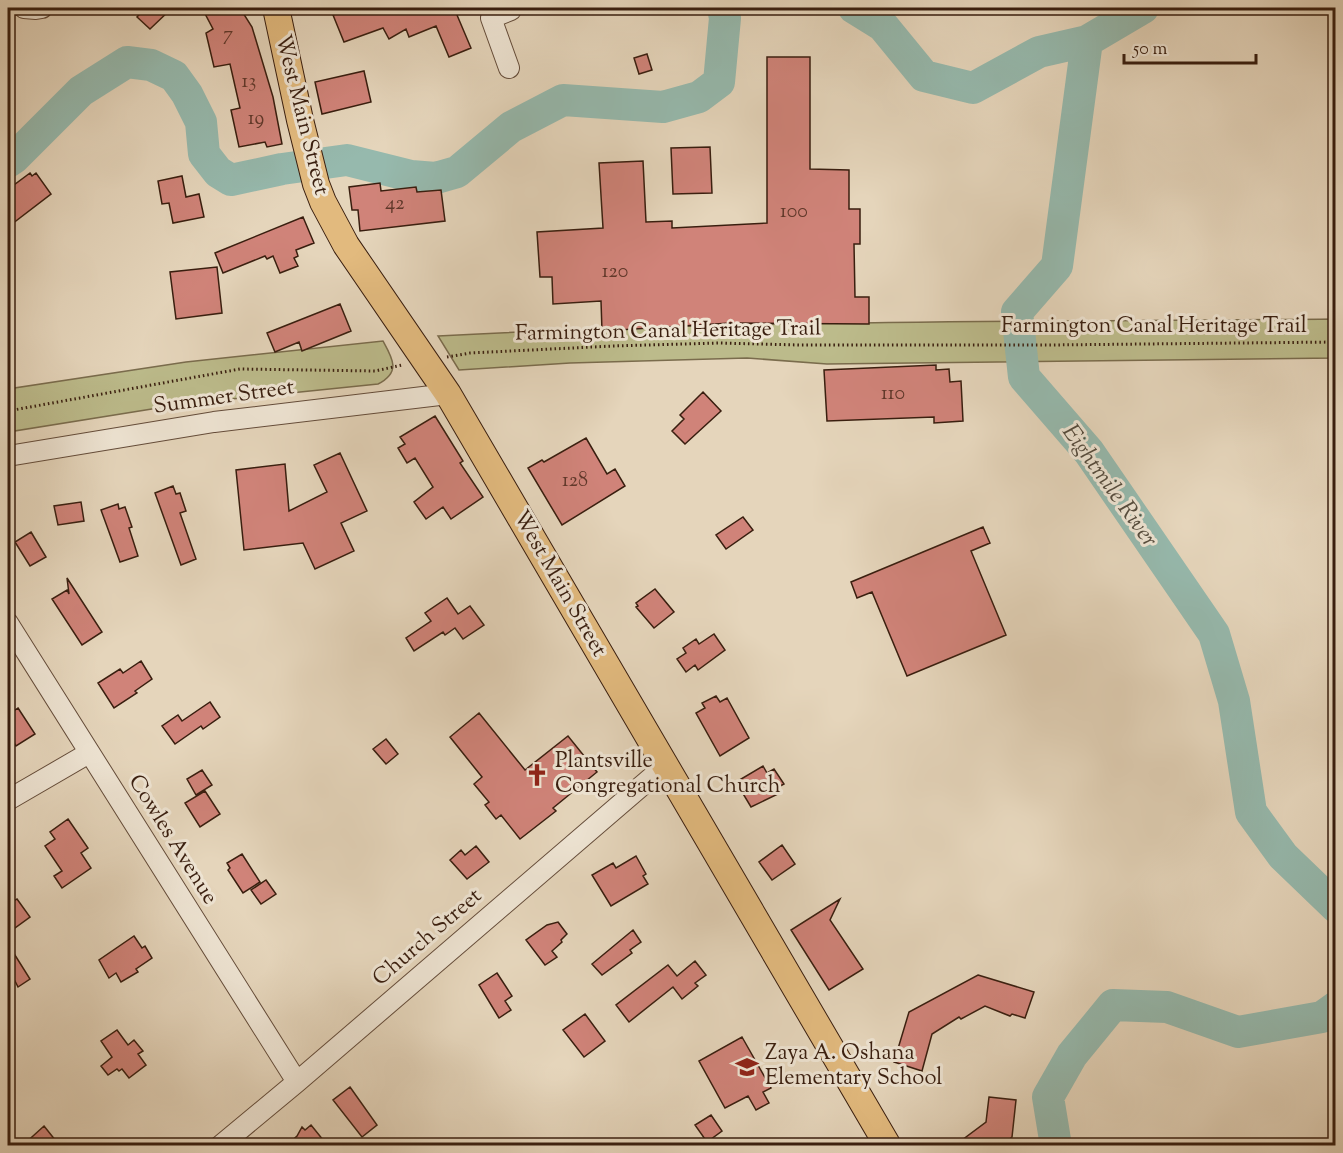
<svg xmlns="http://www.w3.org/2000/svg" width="1343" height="1153" viewBox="0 0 1343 1153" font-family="'Sorts Mill Goudy',serif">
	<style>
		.green { fill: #bcbb8b; stroke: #7a6c4d; stroke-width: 1.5 }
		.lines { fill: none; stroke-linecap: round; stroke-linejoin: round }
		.river { stroke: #96b9ad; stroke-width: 32 }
		.building { fill: #d08379; stroke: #391e0f; stroke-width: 1.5 }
		.minor-casing { stroke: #644c3a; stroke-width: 22 }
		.major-casing { stroke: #391e0f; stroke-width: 28 }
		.path { stroke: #391e0f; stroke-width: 3; stroke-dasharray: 1.5 3; stroke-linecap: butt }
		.minor { stroke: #eee4d3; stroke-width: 20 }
		.major { stroke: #e2ba7e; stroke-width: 26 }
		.labels { text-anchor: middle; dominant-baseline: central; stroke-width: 6; stroke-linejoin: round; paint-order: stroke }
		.number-label { font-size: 20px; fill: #5f372a }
		.street-label { font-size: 22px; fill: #391e0f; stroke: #eee4d3 }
		.poi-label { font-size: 22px; fill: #391e0f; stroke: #eee4d3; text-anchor: start }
		.water-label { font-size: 24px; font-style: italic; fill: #554c3e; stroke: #eee4d3 }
	</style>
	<rect width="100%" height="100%" fill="#e5d5bb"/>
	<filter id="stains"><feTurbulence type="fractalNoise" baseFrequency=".00333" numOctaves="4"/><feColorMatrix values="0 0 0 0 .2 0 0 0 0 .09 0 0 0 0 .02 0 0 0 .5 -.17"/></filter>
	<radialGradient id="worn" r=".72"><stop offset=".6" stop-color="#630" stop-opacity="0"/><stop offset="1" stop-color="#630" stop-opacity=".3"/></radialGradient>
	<path class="green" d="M1335,319L1336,358L827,364L747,358L570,363L459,370L438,336C737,320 1036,322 1335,319Z
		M383,341C393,359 401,372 378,384L183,404L8,432V389L186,362Z"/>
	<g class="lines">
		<path class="river" d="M854,8L883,26L924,76L973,88L1039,52L1087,41L1143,8
			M1087,41L1057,266L1017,312L1024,377L1089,452L1214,634L1234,701L1251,812L1283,856L1336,907
			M8,162L14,158L81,91L127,62L151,65L174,76L187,94L201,122L204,154L218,172L231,180L282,169L347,160L411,176L436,178L457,172L511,127L563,100L663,107L699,97L719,82L725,18L723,8
			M1056,1146L1048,1097L1072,1055L1113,1005L1167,1007L1238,1032L1322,1017L1336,1007"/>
	</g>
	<path class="building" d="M145,8H172L150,29L137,17Z
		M202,8H240L252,27L273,97L282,144L267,147L265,142L239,147L231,110L240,108L230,64L214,67L206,33L213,29Z
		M353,8H454L471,48L449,57L436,26L409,37L406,29L389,39L383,28L344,42L333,15Z
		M647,54L652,70L639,74L634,58Z
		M767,57H810V169L849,170V209H860V244H854L855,297H869V324L731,323L602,331L601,301L553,304L552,277H540L537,232L603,228L599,163L643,161L646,222L672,221V228L767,223Z
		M364,71L371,102L322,114L315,82Z
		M710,147L712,193L673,194L671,148Z
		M30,173L32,176L36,173L51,194L8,227V196L13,192L10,188Z
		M182,176L186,197L199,194L204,217L173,223L169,203L162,204L158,181Z
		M380,183L381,191L416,187L417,192L441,190L445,221L360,231L358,210H352L349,187Z
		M303,217L314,243L296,250L298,256L294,258L298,266L280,273L273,256L267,259L265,256L223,273L215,253Z
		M217,267L222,313L176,319L170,272Z
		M340,304L351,331L302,351L299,342L275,352L267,333Z
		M936,365V370L949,369L950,382L961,381L963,421L934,423V417L827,421L824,370Z
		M703,392L721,411L685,444L672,431L684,419L680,415Z
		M435,416L463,461L460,463L483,497L451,519L443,507L426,519L414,502L433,487L415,458L407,463L398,448L405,444L400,437Z
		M586,438L607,474L615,469L625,486L562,525L528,468L542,460L544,462Z
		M340,453L367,511L341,523L354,551L315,569L303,543L244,550L236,470L285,464L289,511L327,492L314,465Z
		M173,486L176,494L180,493L186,511L180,513L196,559L181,565L155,493Z
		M81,502L84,521L58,525L54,506Z
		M118,504L119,509L125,507L132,527L129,528L138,556L120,562L101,510Z
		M743,517L753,530L726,549L716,535Z
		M983,527L990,543L971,551L1006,635L907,676L872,592L857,598L851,582Z
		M31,532L46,557L30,566L15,542Z
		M67,578L102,632L82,645L52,599L67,590L69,594Z
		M655,589L674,612L654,628L636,607L638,606L636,603Z
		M447,598L458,614L470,606L484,625L463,639L455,628L445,635L443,632L414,651L406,638L431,621L425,613Z
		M714,634L725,650L698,670L695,665L686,672L677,659L686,653L683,648L696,639L699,644Z
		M141,661L152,679L135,691L137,693L114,708L98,683L120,669L123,673Z
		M716,696L720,702L727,698L749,738L720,756L696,713L705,708L702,703Z
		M210,702L220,717L203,729L201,726L175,744L162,726L178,715L182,721Z
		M18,708L35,734L16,746L8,732V715Z
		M479,713L525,770L568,736L597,772L553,808L556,811L520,839L501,815L496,819L485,805L489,802L474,784L482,777L450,737Z
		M386,739L398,754L386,764L373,749Z
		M763,766L767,773L774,769L784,784L775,789L778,794L751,807L736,782Z
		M202,770L212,785L196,795L187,779Z
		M205,791L220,814L200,827L185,803Z
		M68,819L88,848L81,853L91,868L62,888L54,876L62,871L45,846L55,839L50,832Z
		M782,845L795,864L772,880L759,862Z
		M476,846L489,862L467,879L450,860L461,850L465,855Z
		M242,854L260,882L243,893L228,870L230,868L227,863Z
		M636,856L646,874L643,876L648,884L611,906L592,875L613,863L616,868Z
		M266,880L276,894L261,904L251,890Z
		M17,899L30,917L8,933V905Z
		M840,899L830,920L863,969L829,990L791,930Z
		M558,922L567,934L561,940L562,942L552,951L557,957L545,965L526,940L547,925Z
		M633,930L641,942L630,950L632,953L602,975L592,964Z
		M134,936L142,948L145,946L152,958L136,969L138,972L121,982L116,973L109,978L99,960Z
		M8,944L30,979L18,987L15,981L8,986Z
		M695,961L706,975L695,983L698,986L682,999L673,987L629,1022L616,1005L668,965L677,976Z
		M497,973L512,996L505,1001L511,1010L499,1018L479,985Z
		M978,975L1034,992L1025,1018L1012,1014L1010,1016L985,1006L961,1019L959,1017L932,1034L922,1071L894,1062L909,1012Z
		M585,1014L605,1041L584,1057L563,1030Z
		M117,1030L128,1045L134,1040L143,1051L138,1054L146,1065L129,1078L122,1069L119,1071L117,1069L108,1075L101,1066L112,1057L101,1041Z
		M742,1037L771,1088L763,1092L769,1103L756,1110L748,1096L725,1108L699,1061Z
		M350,1087L377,1125L362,1137L333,1100Z
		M989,1097L1016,1100L1012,1137L1001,1146H954L986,1122Z
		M711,1115L722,1131L707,1142L695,1125Z
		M311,1125L328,1146H286L297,1136L302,1127L305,1130Z
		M44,1126L60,1146H22Z"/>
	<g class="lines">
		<g class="minor-casing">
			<path id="minor" d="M24,8L36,9L42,8
				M509,68L491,18L511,10L510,8
				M8,456L214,422L448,394
				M8,623L297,1082
				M8,800L89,753
				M220,1146L297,1082L666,765"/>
		</g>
		<g class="major-casing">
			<path id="major" d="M276,8L300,120L316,184L323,202L346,245L448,394L888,1146"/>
		</g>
		<path class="path" d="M447,357L470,353L613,346L719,343L799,345H1050L1336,342
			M8,411L240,369L375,371L402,365"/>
		<use href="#minor" class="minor"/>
		<use href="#major" class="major"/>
	</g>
	<defs>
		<g id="church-bare" transform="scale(1.8)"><path d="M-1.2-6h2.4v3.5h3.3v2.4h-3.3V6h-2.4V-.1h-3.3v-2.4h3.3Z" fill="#8f2418" stroke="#eee4d3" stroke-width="2.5" paint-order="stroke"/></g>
		<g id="school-bare" transform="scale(1.8)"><path d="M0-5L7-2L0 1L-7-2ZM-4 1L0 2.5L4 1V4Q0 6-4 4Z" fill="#8f2418" stroke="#eee4d3" stroke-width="2.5" paint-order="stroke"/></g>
	</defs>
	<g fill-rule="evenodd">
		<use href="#church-bare" x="537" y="775"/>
		<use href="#school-bare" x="747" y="1067"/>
	</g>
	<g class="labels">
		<g class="number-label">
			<text x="228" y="35">7</text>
			<text x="249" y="82">13</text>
			<text x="256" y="119">19</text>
			<text x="395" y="204">42</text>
			<text x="794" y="212">100</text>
			<text x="615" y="272">120</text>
			<text x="893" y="394">110</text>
			<text x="575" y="481">128</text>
		</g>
		<g class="street-label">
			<text transform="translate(301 115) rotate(76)">West Main Street</text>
			<text x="1154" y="327">Farmington Canal Heritage Trail</text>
			<text transform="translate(668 332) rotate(-1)">Farmington Canal Heritage Trail</text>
			<text transform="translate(224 398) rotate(-8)">Summer Street</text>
			<text transform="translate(559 584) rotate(60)">West Main Street</text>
			<text transform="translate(172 840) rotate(58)">Cowles Avenue</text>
			<text transform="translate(428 938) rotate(-41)">Church Street</text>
		</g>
		<g class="poi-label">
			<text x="555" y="762">Plantsville<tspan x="555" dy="25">Congregational Church</tspan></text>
			<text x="765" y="1054">Zaya A. Oshana<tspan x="765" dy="25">Elementary School</tspan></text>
		</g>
		<g class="water-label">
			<text transform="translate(1109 486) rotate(54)">Eightmile River</text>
		</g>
	</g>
	<rect width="1343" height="1153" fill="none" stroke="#e5d5bb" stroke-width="30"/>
	<rect x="9" y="9" width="1325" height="1135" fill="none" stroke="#391e0f" stroke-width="3"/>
	<rect x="15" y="15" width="1313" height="1123" fill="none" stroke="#391e0f" stroke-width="1.5"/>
	<path d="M1124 54v9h132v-9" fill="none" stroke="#391e0f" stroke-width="3"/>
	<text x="1133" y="54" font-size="18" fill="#391e0f" stroke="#eee4d3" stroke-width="4.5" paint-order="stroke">50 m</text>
	<rect width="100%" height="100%" filter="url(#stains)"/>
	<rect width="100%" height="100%" fill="url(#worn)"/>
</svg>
